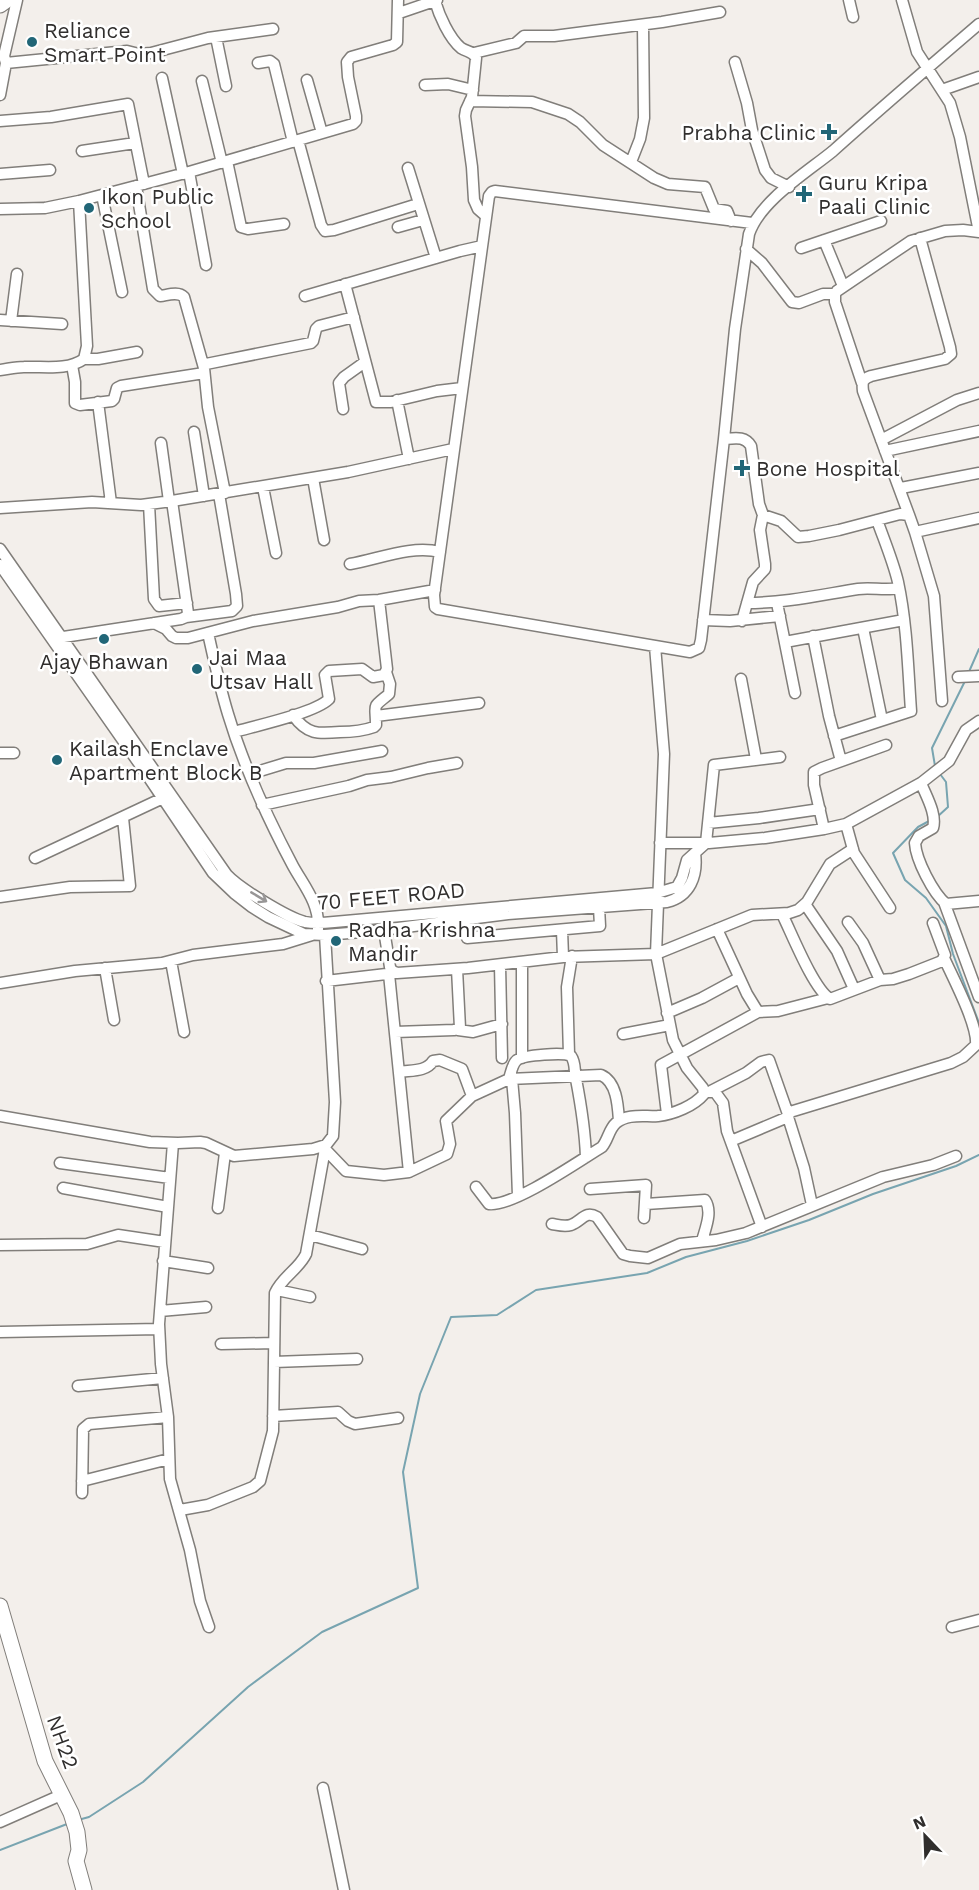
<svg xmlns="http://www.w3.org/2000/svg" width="979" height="1890" viewBox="0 0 979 1890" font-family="'Work Sans',sans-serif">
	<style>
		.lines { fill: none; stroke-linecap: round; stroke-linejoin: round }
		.stream { stroke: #78a4b0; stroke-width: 2 }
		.minor-casing { stroke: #817e7a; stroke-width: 13 }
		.highway-casing { stroke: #817e7a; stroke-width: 17 }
		.minor { stroke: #fff; stroke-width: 10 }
		.highway { stroke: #fff; stroke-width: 15 }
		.oneway { stroke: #989696 }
		.poi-dot { fill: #216677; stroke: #fff; stroke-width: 2 }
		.labels { text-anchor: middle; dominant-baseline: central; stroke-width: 5; stroke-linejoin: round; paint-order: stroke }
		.poi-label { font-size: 21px; fill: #302e2d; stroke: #fff; text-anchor: start }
		.street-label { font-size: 21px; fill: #302e2d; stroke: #fff }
	</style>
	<rect width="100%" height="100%" fill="#f3efeb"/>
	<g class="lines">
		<path class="stream" d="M968,674L979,649
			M935,766L932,748L965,681
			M936,818L948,807L946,782L940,774
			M931,820L918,827L893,853L905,880L926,898L946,926L953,954L979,1023
			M78,1820L89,1817L143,1782L248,1687L322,1632L418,1588L403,1472L420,1394L451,1317L497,1315L536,1290L647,1273L686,1257L747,1241L809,1220L873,1194L956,1166L979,1155
			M0,1850L67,1824"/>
		<g class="minor-casing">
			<path id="minor" d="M849,0L853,17
				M435,1C439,15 449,38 461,48C467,52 473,51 476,58L472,97L466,110L465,116L472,167L474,200L478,209L486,216
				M399,13L437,0
				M216,37L226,86
				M474,53L516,43L524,36H554L662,22L720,12
				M735,62L747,103L752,130L765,170L771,178L789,187
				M6,63L127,51L139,54L151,53L208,38L273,29
				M258,63L270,61L274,64L293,142
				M162,78L183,174
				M307,80L322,133
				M202,81L222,163
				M425,85L448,84L473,90
				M942,90L979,77
				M0,95L6,63L4,56L17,0
				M470,101L532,102L568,114L580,122L603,145L654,178L668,184L705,187L714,209L727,211L731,221
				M0,121L51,117L128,104L144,184
				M298,140L321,225L325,231L334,230L418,204
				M82,151L135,143
				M227,161L241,227L248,229L284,224
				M631,162L640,139L644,118L643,25
				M408,168L436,258
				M189,172L206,265
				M0,174L50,170
				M136,186L153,289L160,296C168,295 178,291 184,297L204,368
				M102,195L122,292
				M0,209L45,208L79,201L189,172L353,124L356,121V116L348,77L347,62L351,57L393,45L397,42L398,0
				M398,227L423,220
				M824,240L843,286
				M801,248L881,221
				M746,249L762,263L792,302L799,303L823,294H835
				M345,284L376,402H391L437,391L462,388
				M305,296L460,251L482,246
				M0,320L62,324
				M11,321L17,274
				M84,359H98L137,352
				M72,365L75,382V403L80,405L112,401L114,399L117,388L121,386L204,373
				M0,370C8,369 16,367 24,367C43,366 67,371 84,359L87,346L79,201
				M862,383L835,302V294L837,291L911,241L945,231L963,230L979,232L960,137L950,103L917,52L902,0
				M397,400L409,459
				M98,402L111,503
				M343,409L339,383L344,377L365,362
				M194,432L204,496
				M724,439C736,438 745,436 751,446L759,504L763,515L781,521L798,537L809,536L839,530L900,514L909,515L915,532L979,518
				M881,440L957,400L979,393
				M161,443L169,501
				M885,451L979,431
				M313,478L324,540
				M263,487L276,553
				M901,488L979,473
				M225,493L208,407L204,368L206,364L311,343L313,341L316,329L319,326L354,317
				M149,504L154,599L159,606L187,603
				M0,508L92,502L141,505L172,501L348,472L453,449
				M909,515L863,391C862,383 862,379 871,376L945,359L951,354L950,347L920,238
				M915,532L934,596L942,701
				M0,549L227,875C239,888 288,918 305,922C315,924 325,923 334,922L657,893L677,887L682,878L687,860L706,843L714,765L780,757
				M350,564C379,559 411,545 440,552
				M0,565L145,772L213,873L234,893L252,907L268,917L304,934L325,935L374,931L508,914L667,902C690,896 698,876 695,853
				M747,603C785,603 820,595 858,589C872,587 885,591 899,588
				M777,603L795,693
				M186,617L232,611L237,606L236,594L219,494
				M703,620L730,621L780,616
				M742,621L753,582L765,569V564L760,530L763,515
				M154,623L166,629L172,636L176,638H188L253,621L338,607L359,601L379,600L435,590
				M863,628L882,720
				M208,633C214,660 220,688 228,714C244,767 267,817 293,866C304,886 320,904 318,929
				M813,636L829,716L841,761
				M57,638L181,619L186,617L188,613L172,501
				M785,642L904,620
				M655,646L438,609L435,607L434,595L489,196L492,192L495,191L752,223
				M958,677L979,676
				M741,679L756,759
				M293,715C307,735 318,734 340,732C352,732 363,731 374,727L376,725C376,702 371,709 389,694L390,684L386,672
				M376,716L479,703
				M234,732C255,726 315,713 329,699L325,675L329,671L362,669L373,677L384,675L387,669L379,600
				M834,736L911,711C908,668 907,624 898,582C893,561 884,540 877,520
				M0,753H14
				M250,774L286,763H314L382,751
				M921,783C926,796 937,814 933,828L919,836L915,843C916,860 933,893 946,904L979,901
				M262,805L349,786L367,780L391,777L428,768L457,763
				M708,823L759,818L820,809
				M846,824L854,853L890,908
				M824,829L814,785V772L822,768L886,745
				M660,843H709L765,838L824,829L846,824L921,783L949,761L966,730L979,721
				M35,858L163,798
				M0,897L70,887L130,886L123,818
				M944,902L979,997
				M805,904L837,951L854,989
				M782,914C792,934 813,988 830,999L880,980L893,979L909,974L937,963L942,961L945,955L933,923
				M467,919V938L600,926L599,907
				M848,922L863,943L880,980
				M717,929L747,994L758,1012L778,1011L828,998
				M384,930L390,967L392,971L397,973L468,968L563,957L656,954L752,915L789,913L798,910L807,902L830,864L853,849
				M562,930L563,957
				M171,961L184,1032
				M522,962V1058
				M500,965L502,1058
				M105,968L114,1020
				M389,974L409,1172
				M326,981L395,973
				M0,983L75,971L162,963L193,955L283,944L312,935
				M667,1013L702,998L739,978
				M458,1030L473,1032L502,1024
				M395,1032L454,1030L460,1028L457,969
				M623,1034L670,1025
				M569,1054L567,987L572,956
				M399,1072C411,1070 426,1072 433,1061L440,1060L462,1069L472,1096
				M509,1079C511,1073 512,1064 517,1060C524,1055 564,1052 571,1056C576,1063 574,1071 576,1079C581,1105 585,1130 586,1157
				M512,1079L515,1113L518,1196
				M711,1091L746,1073L761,1062L769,1060L788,1114
				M705,1092H715L723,1103L727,1131L762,1227
				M667,1114L661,1065L758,1012
				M0,1116L150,1142L178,1143L200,1142L206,1143L234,1156L313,1149L326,1145L333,1136L335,1102L325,935
				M731,1141L788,1117
				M173,1143L159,1324L161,1364L168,1417L170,1479L190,1550L200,1601L209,1627
				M323,1147L346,1171L384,1175L409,1172L447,1154L450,1144L446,1121L472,1096L509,1079L601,1075C617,1082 618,1106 619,1121
				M60,1163L170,1178
				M476,1187L489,1204C513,1207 579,1161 602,1147C608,1140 609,1129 616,1123C628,1113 645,1117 658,1116C674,1114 694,1106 704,1094L703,1088L687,1068L673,1040L656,954L664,754L655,646L690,652L699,648L701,640L724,439L735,329L749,234C760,201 806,173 833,151C881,108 930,66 979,24
				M63,1188L168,1207
				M590,1189L646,1185L644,1218
				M646,1204L705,1200C713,1212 705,1229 702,1241
				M812,1205L804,1168L788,1117L790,1112L951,1063L963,1057L976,1045C978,1025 953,978 944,958
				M218,1208L225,1153
				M552,1224C558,1225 564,1227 571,1225C582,1221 585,1210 597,1217L623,1254L630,1256L648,1258L680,1244L716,1240L746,1233L883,1177L933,1165L956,1156
				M310,1235L362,1249
				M0,1245L87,1244L118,1235L165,1242
				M163,1261L208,1268
				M277,1290L310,1297
				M160,1311L206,1307
				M0,1332L159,1329
				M221,1344L274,1343
				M274,1362L357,1359
				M78,1386L163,1378
				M273,1416L338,1412L348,1421L355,1424L398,1418
				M82,1481L169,1459
				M82,1493L83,1429L89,1424L168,1417
				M180,1510L208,1505L253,1487L260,1481L273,1431L275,1293C282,1277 299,1269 306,1254L325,1149
				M952,1627L979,1620
				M323,1788L344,1890
				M0,1822L61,1795"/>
		</g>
		<g class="highway-casing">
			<path id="highway" d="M0,5L7,0
				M0,1606L45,1761L71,1813L77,1832L79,1850L76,1861L84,1890"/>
		</g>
		<use href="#minor" class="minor"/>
		<use href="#highway" class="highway"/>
	</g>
	<defs><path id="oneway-shaft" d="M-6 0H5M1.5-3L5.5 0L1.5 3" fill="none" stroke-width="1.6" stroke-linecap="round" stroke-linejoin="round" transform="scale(1.5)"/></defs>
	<use class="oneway" href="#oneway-shaft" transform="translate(259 897) rotate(31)"/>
	<g class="poi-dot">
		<circle cx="32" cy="42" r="6"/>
		<path d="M826 123h6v6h6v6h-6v6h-6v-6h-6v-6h6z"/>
		<path d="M801 185h6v6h6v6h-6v6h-6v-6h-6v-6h6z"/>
		<circle cx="89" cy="208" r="6"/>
		<path d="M739 459h6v6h6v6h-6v6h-6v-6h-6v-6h6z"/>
		<circle cx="104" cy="639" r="6"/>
		<circle cx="197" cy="669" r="6"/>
		<circle cx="57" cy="760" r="6"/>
		<circle cx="336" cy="941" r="6"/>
	</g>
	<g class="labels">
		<g class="poi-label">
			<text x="44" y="30">Reliance<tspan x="44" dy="24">Smart Point</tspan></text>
			<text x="816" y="132" text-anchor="end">Prabha Clinic</text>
			<text x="818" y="182">Guru Kripa<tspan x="818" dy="24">Paali Clinic</tspan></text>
			<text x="101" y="196">Ikon Public<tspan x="101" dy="24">School</tspan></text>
			<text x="756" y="468">Bone Hospital</text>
			<text x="209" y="657">Jai Maa<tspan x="209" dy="24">Utsav Hall</tspan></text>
			<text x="104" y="661" text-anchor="middle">Ajay Bhawan</text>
			<text x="69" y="748">Kailash Enclave<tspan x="69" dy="24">Apartment Block B</tspan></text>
			<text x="348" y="929">Radha Krishna<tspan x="348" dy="24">Mandir</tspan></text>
		</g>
		<g class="street-label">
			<text transform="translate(391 896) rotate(-5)">70 FEET ROAD</text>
			<text transform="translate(63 1742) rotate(70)">NH22</text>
		</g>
	</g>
	<g transform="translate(925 1836) rotate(337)" stroke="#ffffff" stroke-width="4.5" paint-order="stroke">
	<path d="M0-4.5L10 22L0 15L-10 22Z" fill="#302e2d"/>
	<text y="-9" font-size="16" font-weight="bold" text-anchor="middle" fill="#302e2d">N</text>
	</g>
</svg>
